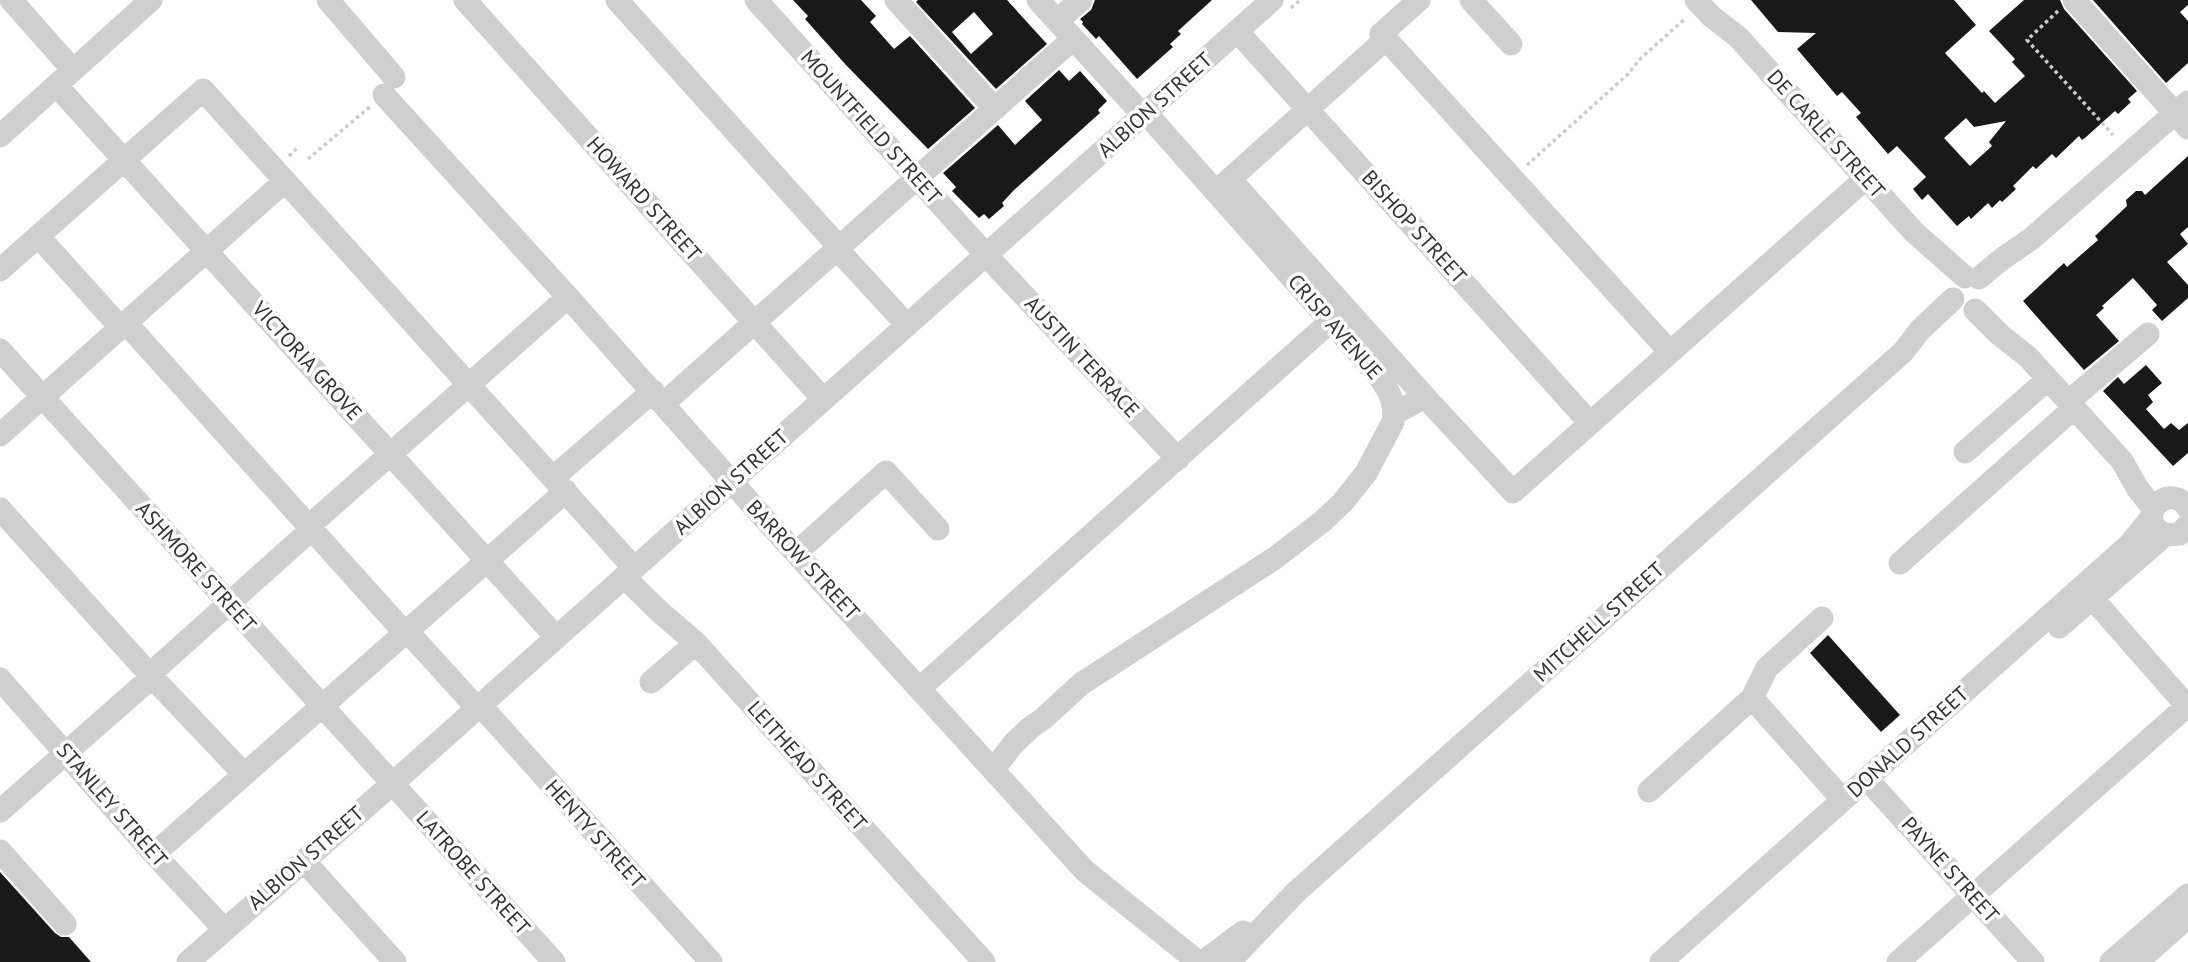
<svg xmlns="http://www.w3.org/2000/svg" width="2188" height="962" viewBox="0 0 2188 962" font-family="'PT Sans',sans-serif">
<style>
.building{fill:#191919;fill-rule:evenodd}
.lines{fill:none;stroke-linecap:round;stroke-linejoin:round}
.path{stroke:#ccc;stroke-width:3.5;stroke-dasharray:3.5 3.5;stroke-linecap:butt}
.minor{stroke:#cfcfcf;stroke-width:23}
.labels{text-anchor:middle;stroke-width:7;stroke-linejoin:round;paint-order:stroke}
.street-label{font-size:21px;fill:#323232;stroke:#fff}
</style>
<rect width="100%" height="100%" fill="#fff"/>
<path class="building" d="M793 0H861L876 16 870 22 894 49 910 36 975 108 928 149 846 65 805 19 808 16Z
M918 0H1007L1047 44 996 89 916 2ZM974 12 993 34 971 54 952 32Z
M1095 0H1212L1178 31 1181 34 1170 44 1173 47 1137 79 1099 36 1096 39 1082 24 1083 22 1080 19 1091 10Z
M1751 0H1954L1976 25 1945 53 1982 93 1984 91 1995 103 2025 76 2012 62 2015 59 1989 31 2024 0H2060L2064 9 2137 91 2128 99 2131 102 2118 114 2115 111 2086 137 2082 140 2079 136 2056 158 2052 154 2036 169 2033 166 2013 186 2016 189 2002 202 2000 200 1992 208 1988 203 1971 219 1969 216 1957 226 1928 194 1922 200 1913 189 1926 177 1897 146 1888 154 1856 117 1861 113 1842 92 1837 96 1797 49 1816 33 1778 32ZM1966 118 1974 127 2006 121 1989 142 1992 146 1970 166 1944 138Z
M2093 0H2188V5L2180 12 2188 21V63L2166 83Z
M1059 70 1069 81 1080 71 1107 101 1098 110 1100 113 1014 190 1002 203 1004 206 989 219 984 214 979 218 952 191 956 187 943 173 998 125 1015 145 1042 120 1025 101Z
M2188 156V227L2180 234 2188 244 2167 262 2188 285V298L2162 321 2152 310 2157 305 2133 278 2102 306 2104 308 2096 315 2119 341 2084 370 2023 301 2064 263 2067 267 2098 240 2095 236 2127 206 2126 200 2136 191H2142L2145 195Z
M2146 365 2162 383 2148 395 2153 402 2146 409 2164 429 2171 423 2179 430 2188 423V453L2173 466 2103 391 2118 377 2124 384Z
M1828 635 1900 715 1881 732 1810 653Z
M0 872 55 933 61 937H69L91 962H0Z"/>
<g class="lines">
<path class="path" d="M1291 8 1300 0
M2058 11 2027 40 2113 135
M289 156 297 148
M308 159 371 106
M1527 165 1627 75 1642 57 1686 18"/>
<path class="minor" d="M11 0 73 70
M328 0 394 77
M465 0 823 399
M617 0 839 247
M756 0 998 268 1178 459
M896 0 995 109
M1038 0 1143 115
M1471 0 1511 44
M1696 0 1711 16 1738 37 1914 232 1965 277
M2074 0 2188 128
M1057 21 1081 0
M1237 31 1590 423
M1386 39 1670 352
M56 85 556 637
M384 95 568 297 762 516 1085 871 1197 961
M0 136 151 0
M1230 179 1425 397
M1220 188 1386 39 1381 34 1419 0
M38 236 121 328
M837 249 907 325
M0 270 203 90 634 568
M1979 278 2002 259 2031 239 2188 102
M1975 310 2000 335 2028 357 2122 461 2138 489 2153 508
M126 323 405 633
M0 350 554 962
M2068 402 2148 334
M664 403 1073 39
M1395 413 1425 397 1513 492 1865 179
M0 435 285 181
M1965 452 2048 379
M554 477 653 391
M2188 508C2176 490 2154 497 2151 518L2155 528 2165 535 2180 534 2188 525
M0 509 152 677 244 774
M309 526 568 297
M797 552 886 472 938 529
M1900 563 2074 408
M624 577 660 612 696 643 984 962
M2059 627 2165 535
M407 631 477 708
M150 674 312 529
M0 679 154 854 224 929
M651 682 696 643
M920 688 1331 321
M1752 698 1767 668 1822 618
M480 705 711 962
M993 770 1014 743 1030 728 1044 718 1081 684 1275 558 1323 521 1343 502 1366 473 1393 422C1397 400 1385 384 1372 368L1146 113
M1867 779 2033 962
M1649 791 1752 698 1843 800
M0 811 152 677
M0 851 65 924
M154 854 566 491
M304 861 395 962
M188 962 392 784 1272 0
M1203 962 1243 932
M1229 962 1296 892 1903 352 1920 330 1953 299
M1661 962 2130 544 2151 518
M1898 962 2187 706 2092 598
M2111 962 2188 895
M2137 962 2188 917"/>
</g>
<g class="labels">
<g class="street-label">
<text transform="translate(1155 105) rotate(-42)" y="7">ALBION STREET</text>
<text transform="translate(871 127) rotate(48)" y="7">MOUNTFIELD STREET</text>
<text transform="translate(1826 134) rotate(48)" y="7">DE CARLE STREET</text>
<text transform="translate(644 199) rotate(48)" y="7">HOWARD STREET</text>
<text transform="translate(1414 227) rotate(48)" y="7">BISHOP STREET</text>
<text transform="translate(1335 327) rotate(49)" y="7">CRISP AVENUE</text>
<text transform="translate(1082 357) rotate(47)" y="7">AUSTIN TERRACE</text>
<text transform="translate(307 361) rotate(48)" y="7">VICTORIA GROVE</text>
<text transform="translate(731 482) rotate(-42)" y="7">ALBION STREET</text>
<text transform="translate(803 560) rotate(47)" y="7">BARROW STREET</text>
<text transform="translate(196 567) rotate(48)" y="7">ASHMORE STREET</text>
<text transform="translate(1599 622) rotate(-42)" y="7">MITCHELL STREET</text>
<text transform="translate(1908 742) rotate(-42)" y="7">DONALD STREET</text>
<text transform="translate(807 766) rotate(48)" y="7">LEITHEAD STREET</text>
<text transform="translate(112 805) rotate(49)" y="7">STANLEY STREET</text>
<text transform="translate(595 834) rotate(48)" y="7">HENTY STREET</text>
<text transform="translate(306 858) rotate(-41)" y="7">ALBION STREET</text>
<text transform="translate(1950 870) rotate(48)" y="7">PAYNE STREET</text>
<text transform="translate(473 873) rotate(48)" y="7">LATROBE STREET</text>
</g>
</g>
</svg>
